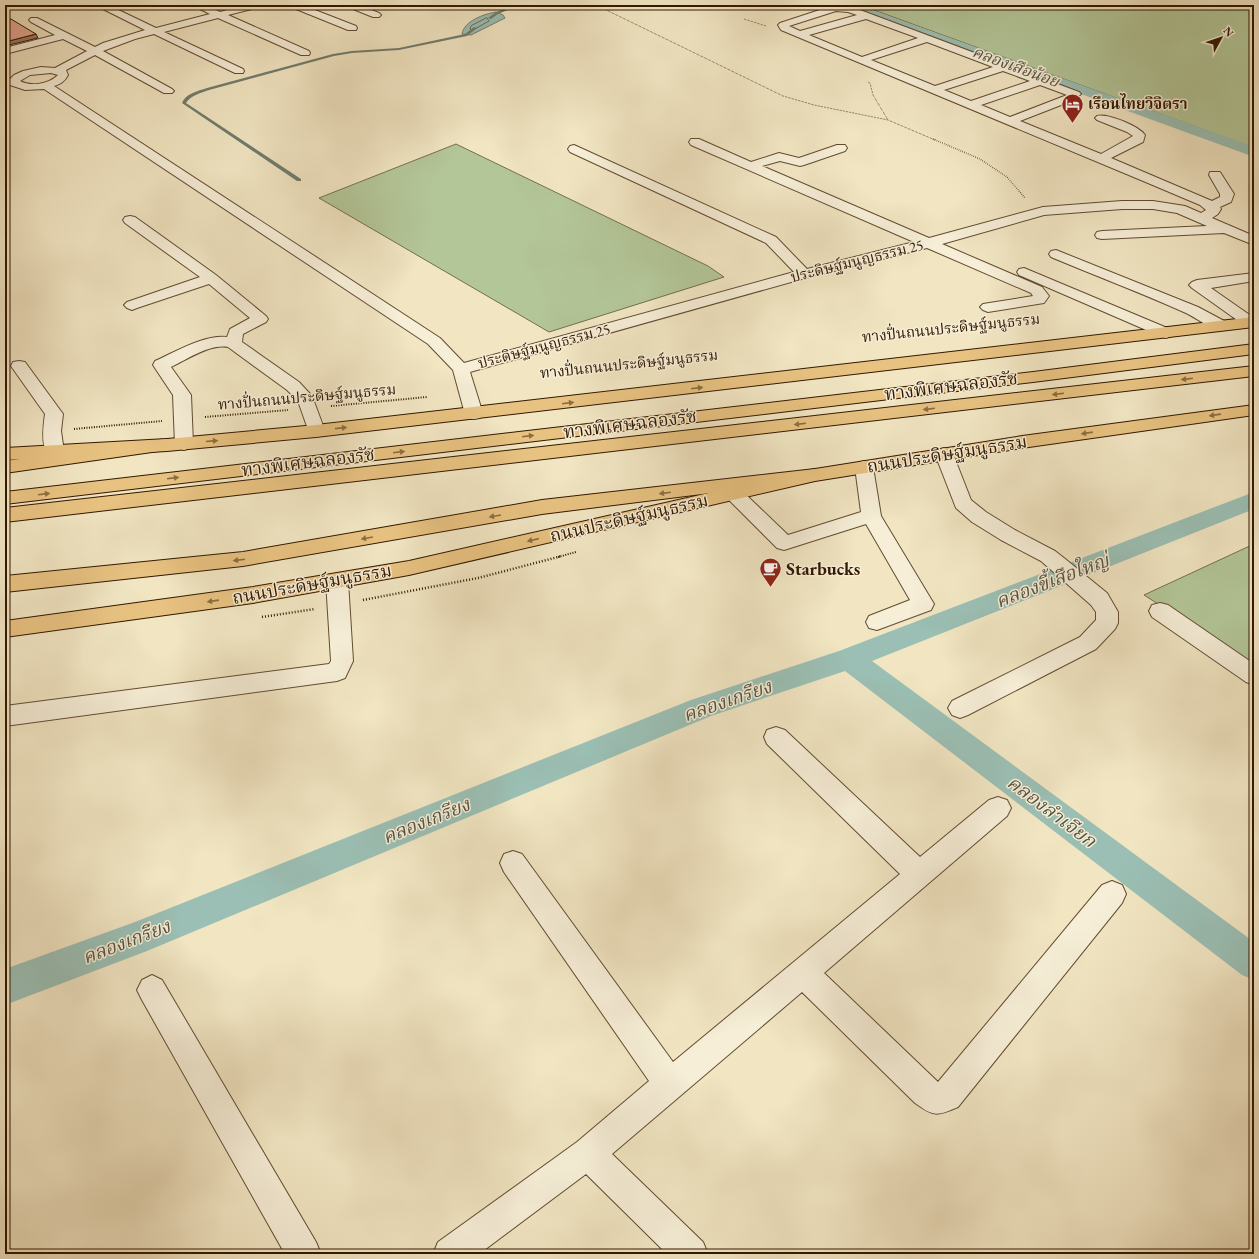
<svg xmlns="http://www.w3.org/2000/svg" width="1259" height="1259" viewBox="0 0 1259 1259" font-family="'EB Garamond','Noto Serif Thai',serif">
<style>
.green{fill:#b3c698;stroke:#726f4c}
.water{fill:#9bbfb4;stroke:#717c6c}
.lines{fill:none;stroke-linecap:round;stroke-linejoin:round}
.shore{stroke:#666c5a;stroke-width:1}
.stream{fill:#717c6c;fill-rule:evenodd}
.canal{fill:#9bbfb4;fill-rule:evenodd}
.minor-casing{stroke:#624b30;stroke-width:2}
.major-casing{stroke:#321800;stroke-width:2}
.highway-casing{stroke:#321800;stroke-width:2}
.path-far3{stroke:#321800;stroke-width:1;stroke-dasharray:0.5 1;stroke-linecap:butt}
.path-far2{stroke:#321800;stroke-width:1.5;stroke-dasharray:0.5 1.5;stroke-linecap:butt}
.path-far1{stroke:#321800;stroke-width:2;stroke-dasharray:1 1.5;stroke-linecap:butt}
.path{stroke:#321800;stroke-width:2.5;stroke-dasharray:1 2;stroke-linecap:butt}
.minor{fill:#f6eed7;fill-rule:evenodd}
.major{fill:#e8c281;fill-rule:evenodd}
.highway{fill:#e8c281;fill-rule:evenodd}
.shaded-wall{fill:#a07668;stroke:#321800}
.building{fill:#e5a894;stroke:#321800}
.oneway{fill:#8d6d40}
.labels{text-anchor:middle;stroke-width:3;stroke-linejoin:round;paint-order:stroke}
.far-poi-label{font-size:15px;font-weight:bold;fill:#321800;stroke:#f6eed7;text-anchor:start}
.far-street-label{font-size:15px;fill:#321800;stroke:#f6eed7}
.far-water-label{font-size:16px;font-style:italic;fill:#57523f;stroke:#f6eed7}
.street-label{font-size:18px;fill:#321800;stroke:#f6eed7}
.poi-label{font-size:18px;font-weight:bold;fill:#321800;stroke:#f6eed7;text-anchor:start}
.water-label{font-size:19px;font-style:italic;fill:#57523f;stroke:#f6eed7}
</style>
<rect width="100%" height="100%" fill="#f1e5c2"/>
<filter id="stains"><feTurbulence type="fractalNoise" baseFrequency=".005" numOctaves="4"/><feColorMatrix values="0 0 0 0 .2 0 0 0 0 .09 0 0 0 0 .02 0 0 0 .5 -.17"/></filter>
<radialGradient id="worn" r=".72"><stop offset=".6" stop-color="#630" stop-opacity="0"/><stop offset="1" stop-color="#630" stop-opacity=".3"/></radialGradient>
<path class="green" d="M860 5H1254V148Z
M456 144 708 266 724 277 549 332 319 198Z
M1254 544V665L1144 595Z"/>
<path class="water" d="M496 12 503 15 505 18 471 35 462 34C464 21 484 14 496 12Z"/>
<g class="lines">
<path class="shore" d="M487 18 489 21 473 30 470 29 471 26Z"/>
<path class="stream" d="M515 5H520L498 14 491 19 488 18 496 12Z
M474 27 477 28 467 36 399 50 352 53 334 56 209 90C201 93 191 95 186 103L301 179V181H297L182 103C185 94 198 91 207 88L333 54 352 51 399 48 465 34Z"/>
<path class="canal" d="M841 5H858L1254 147V157L843 7Z
M1254 492V509L872 661 1254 942V980L1242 975 845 671 711 716 147 951 5 1005V969L135 922 691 700 839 651Z"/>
<defs>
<path id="minor" d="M95 5H108L156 28 210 14 192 5H205L220 12 246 5H262L260 7 228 15 309 51 310 53 309 55H301L218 18 164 32 243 69 244 71 243 73H235L154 34 135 39 103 51 172 89 174 91 172 93H164L95 55 66 70 68 75C65 81 61 84 54 86L440 338 464 363 794 272 766 243 570 152 568 149 570 146 574 145 776 237 807 269 914 242 691 145 689 142 691 139H699L751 162 779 153 799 158 837 145H845L847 148 845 151 804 165 800 166 780 161 762 166 929 238 1043 207 1122 201H1153L1185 206 1201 213 1206 210 1200 205 1148 183 781 30 778 25 780 23 835 5 852 7 1079 92 1081 94 1074 100 1020 121 1101 154 1133 136 1127 132 1097 120 1095 118 1097 116C1107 113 1139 126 1145 135L1143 142 1111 158 1212 201 1220 197V194L1209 175 1210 172H1220L1234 194 1231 202 1220 207 1221 209 1218 214 1212 218 1254 236V245L1224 233 1102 239 1097 238 1095 235 1097 232 1102 231 1207 226 1177 213 1153 209H1122L1044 215 942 244 1042 287 1049 296 1044 303 988 312 983 310 980 307 983 304 1033 296 1031 293 927 248 809 277 470 372 483 414 480 418 474 419 468 418 465 414 453 370 428 344 44 89 25 90 10 85 9 80 14 75 23 71 41 67 55 68 87 51 63 39 5 54V48L55 35 31 22 29 20 31 18H37L95 47 103 43 145 30ZM836 11 848 12 857 15 800 31 789 26ZM866 19 918 38 862 57 809 35ZM927 42 993 67 935 86 871 60ZM1003 71 1030 81 971 101 944 90ZM51 73 58 75C49 84 31 87 20 81L30 75ZM1040 85 1067 95 1010 117 981 105Z
M289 5H302L356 26 357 28 356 30H348L291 7Z
M346 5H359L379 13 381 15 379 17H373L348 7Z
M130 216 135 217 216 275 266 316 268 319 266 322 243 334 242 342 299 382 312 396 325 431 322 435 316 437 310 435 298 401 287 390 228 347C209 344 188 359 171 367L191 395 193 444 190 448 184 450 178 448 175 444 173 395 153 365 155 361C175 352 205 334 227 337L230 329 250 318 209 284 137 308 132 310 127 308 124 305 127 302 200 277 125 223 123 220 125 217Z
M1056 250 1198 307 1228 323 1230 326 1228 329C1213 333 1199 319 1186 313 1142 293 1096 276 1051 257L1049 254 1051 251Z
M1024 268 1172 330 1174 333 1172 336 1166 338 1160 336 1019 275 1017 272 1019 269Z
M1254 273V281L1211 288 1254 318V326L1244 325 1192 288 1189 285 1192 282 1197 280Z
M19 361 25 362 63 414 61 431 64 452 62 456 55 458 48 456C41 445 43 427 45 414L11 366 13 362Z
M944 448 951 450 953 454 971 500 986 512 1015 530 1055 551 1064 558 1107 593 1118 612V623L1115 629 1096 649 968 715 960 718 952 715 948 708 952 701 1080 637 1096 620V612L1091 605 1041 561 1001 540 972 522 956 508 935 454 937 450Z
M864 461 871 463 873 467 881 516 934 604 931 610 877 630 869 628 866 622 869 616 910 600 866 524 784 550 777 548 724 495 727 490 734 489 741 490 788 535 861 512 855 467 857 463Z
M337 573 344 576 348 581 353 661 345 678 337 681 5 726V706L329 664 331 661 326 581 330 576Z
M1160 603 1168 605 1254 664V685L1246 682 1152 617 1149 611 1152 605Z
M776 727 785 730 920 857 989 800 998 797 1007 800 1011 808 1007 816 824 973 938 1082 1102 885 1112 881 1122 885 1126 894 1122 903 958 1107C937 1116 934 1117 915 1103L802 992 612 1154 703 1242 708 1254H667L586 1174 479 1254H433L438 1242 577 1142 649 1081 504 872 500 863 504 854 513 851 522 854 673 1062 900 874 767 744 764 737 767 730Z
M152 975 162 980 316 1242 321 1254H285L142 1000 137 990 142 980Z"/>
<path id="major" d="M1254 317V327L316 437 167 451 5 460V448L167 439 316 425Z
M1254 405V415L1022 448 815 481 409 575 253 603 5 637V621L253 587 409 561 815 469 1022 436Z"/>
<path id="highway" d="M1254 344V354L1033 382 5 504V492L1033 372Z
M1254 366V376L5 522V508Z
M167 439 173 441 176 445 173 449 5 473V461Z
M815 469 822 471 824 475 822 479 542 514 243 566 5 592V576L243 552 542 500Z"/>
</defs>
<use href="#minor" class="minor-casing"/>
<use href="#major" class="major-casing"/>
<use href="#highway" class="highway-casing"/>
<path class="path-far3" d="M596 5 783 96 814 105 888 120 935 140
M744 19 766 26
M868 82 870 83 873 95 888 120"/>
<path class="path-far2" d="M933 139 980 159 1007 177 1025 198"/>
<path class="path-far1" d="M331 406 427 397
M205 417 288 410
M74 429 162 421
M558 557 576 552"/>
<path class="path" d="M363 600 478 578 562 556
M262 617 315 609"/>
<use href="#minor" class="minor"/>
<use href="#major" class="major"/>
<use href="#highway" class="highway"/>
</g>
<path class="shaded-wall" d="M36 34 38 38 5 46V42Z"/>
<path class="building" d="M11 19 36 34 5 42V20Z"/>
<defs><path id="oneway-solid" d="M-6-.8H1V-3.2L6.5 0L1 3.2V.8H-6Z"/></defs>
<g class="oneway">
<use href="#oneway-solid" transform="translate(1187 379) rotate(173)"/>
<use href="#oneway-solid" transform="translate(697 388) rotate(-7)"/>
<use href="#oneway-solid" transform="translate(1058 394) rotate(173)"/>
<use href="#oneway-solid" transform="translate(568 403) rotate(-7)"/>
<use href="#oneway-solid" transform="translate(929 409) rotate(173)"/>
<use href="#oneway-solid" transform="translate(1215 415) rotate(172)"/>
<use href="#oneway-solid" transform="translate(800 424) rotate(173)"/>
<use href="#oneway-solid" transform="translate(341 428) rotate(-6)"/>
<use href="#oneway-solid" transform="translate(1087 433) rotate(172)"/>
<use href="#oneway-solid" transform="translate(528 436) rotate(-7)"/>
<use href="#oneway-solid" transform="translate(212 441) rotate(-5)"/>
<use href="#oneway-solid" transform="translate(399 452) rotate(-7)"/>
<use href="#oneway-solid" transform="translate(173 478) rotate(-7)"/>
<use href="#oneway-solid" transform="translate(665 493) rotate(173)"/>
<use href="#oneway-solid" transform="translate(44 494) rotate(-7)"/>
<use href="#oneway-solid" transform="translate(495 516) rotate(170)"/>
<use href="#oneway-solid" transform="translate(367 538) rotate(170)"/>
<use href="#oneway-solid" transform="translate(533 540) rotate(167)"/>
<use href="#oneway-solid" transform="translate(239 560) rotate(173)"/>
<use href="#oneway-solid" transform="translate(213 601) rotate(172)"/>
</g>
<defs>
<symbol id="hotel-pin" viewBox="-11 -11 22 30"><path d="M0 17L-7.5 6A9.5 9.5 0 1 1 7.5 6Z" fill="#8f2418" stroke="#f6eed7"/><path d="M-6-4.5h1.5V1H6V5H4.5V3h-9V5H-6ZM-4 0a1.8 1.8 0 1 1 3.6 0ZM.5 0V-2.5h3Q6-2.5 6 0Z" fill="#fff"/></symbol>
<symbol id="cafe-pin" viewBox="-11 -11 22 30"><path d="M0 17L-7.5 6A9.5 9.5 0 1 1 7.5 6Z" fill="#8f2418" stroke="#f6eed7"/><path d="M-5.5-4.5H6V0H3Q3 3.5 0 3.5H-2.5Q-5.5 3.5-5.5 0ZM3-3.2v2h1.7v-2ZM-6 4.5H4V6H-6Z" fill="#fff"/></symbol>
</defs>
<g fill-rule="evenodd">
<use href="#hotel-pin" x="1060" y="92" width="25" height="34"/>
<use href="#cafe-pin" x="758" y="556" width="25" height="34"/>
</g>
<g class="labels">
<g class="far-poi-label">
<text x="1088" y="109">เรือนไทยวิจิตรา</text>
</g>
<g class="far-street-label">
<text transform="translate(857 261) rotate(-14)" y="5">ประดิษฐ์มนูญธรรม 25</text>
<text transform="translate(951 328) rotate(-6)" y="5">ทางปั่นถนนประดิษฐ์มนูธรรม</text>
<text transform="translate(544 346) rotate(-15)" y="5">ประดิษฐ์มนูญธรรม 25</text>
<text transform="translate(629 364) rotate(-6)" y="5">ทางปั่นถนนประดิษฐ์มนูธรรม</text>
<text transform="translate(307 397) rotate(-5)" y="5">ทางปั่นถนนประดิษฐ์มนูธรรม</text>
</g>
<g class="far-water-label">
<text transform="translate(1016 66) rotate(20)" y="6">คลองเสือน้อย</text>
</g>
<g class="street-label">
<text transform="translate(951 386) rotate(-7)" y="6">ทางพิเศษฉลองรัช</text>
<text transform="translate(630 424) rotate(-7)" y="6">ทางพิเศษฉลองรัช</text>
<text transform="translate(947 454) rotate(-9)" y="6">ถนนประดิษฐ์มนูธรรม</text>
<text transform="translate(308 462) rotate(-7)" y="6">ทางพิเศษฉลองรัช</text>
<text transform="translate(629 518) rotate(-13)" y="6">ถนนประดิษฐ์มนูธรรม</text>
<text transform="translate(312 584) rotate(-10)" y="6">ถนนประดิษฐ์มนูธรรม</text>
</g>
<g class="poi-label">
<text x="786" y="575">Starbucks</text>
</g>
<g class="water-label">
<text transform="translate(1052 580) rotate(-21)" y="7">คลองขี้เสือใหญ่</text>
<text transform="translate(727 700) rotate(-19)" y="7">คลองเกรียง</text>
<text transform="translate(1052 811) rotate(37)" y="7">คลองลำเจียก</text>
<text transform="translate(426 820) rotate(-22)" y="7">คลองเกรียง</text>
<text transform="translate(126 941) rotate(-21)" y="7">คลองเกรียง</text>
</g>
</g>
<rect width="1259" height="1259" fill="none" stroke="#f1e5c2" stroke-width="20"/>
<rect x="6" y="6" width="1247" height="1247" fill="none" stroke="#321800" stroke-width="2"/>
<rect x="10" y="10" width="1239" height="1239" fill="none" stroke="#321800"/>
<g transform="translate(1221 38) rotate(50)" stroke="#f6eed7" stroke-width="3" paint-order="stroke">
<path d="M0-3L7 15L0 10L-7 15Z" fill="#321800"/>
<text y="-6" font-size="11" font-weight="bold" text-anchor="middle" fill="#321800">N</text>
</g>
<rect width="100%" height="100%" filter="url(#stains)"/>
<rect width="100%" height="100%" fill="url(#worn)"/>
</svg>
